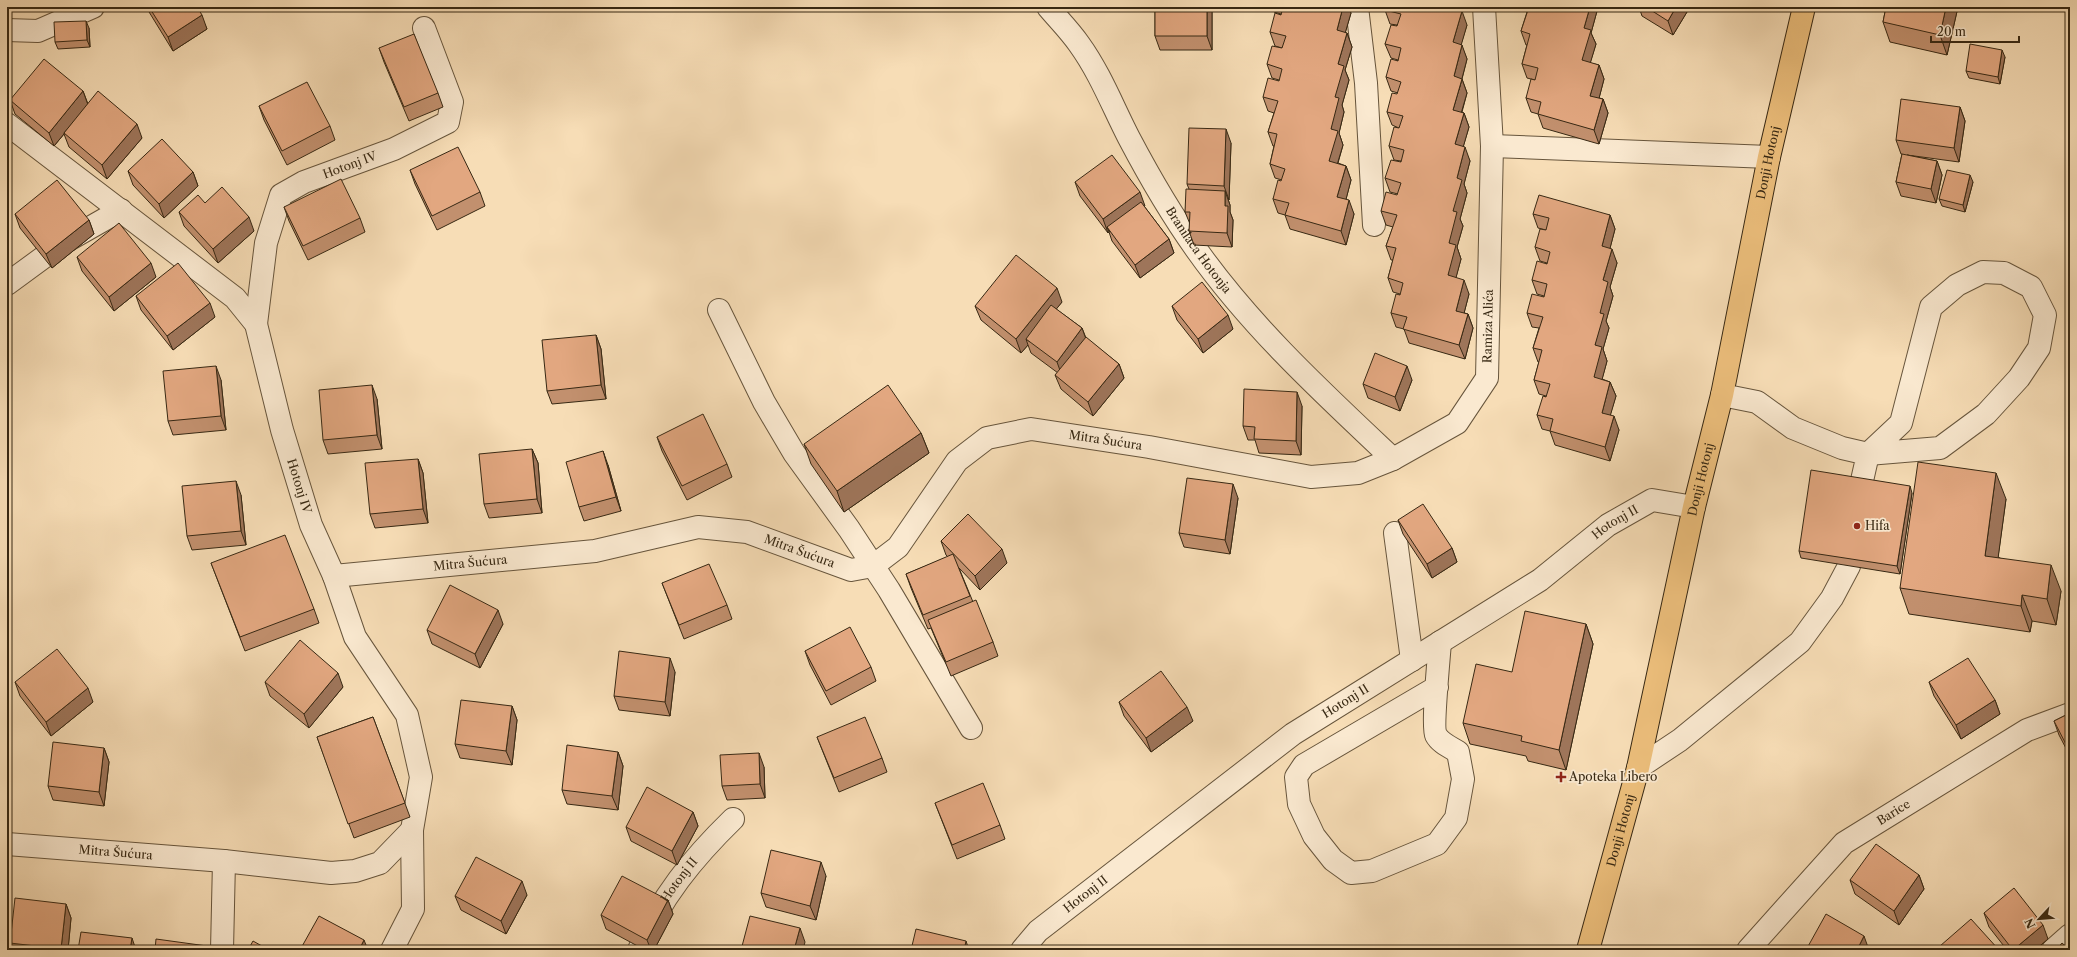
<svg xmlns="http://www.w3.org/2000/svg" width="2077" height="957" viewBox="0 0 2077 957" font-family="'Libre Caslon Text',serif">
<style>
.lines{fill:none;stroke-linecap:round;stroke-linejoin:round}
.minor-casing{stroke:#67553c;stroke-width:24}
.major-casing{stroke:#372813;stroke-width:24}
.minor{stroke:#fae9d0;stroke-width:22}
.major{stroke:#ecbe7b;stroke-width:22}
.wall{fill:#c2906e;stroke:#372813}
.shaded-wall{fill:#9e755a;stroke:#372813}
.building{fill:#e2a780;stroke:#372813}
.poi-dot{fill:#8f2418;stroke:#fae9d0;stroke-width:1.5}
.labels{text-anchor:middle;stroke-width:3.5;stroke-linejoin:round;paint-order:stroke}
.street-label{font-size:12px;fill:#372813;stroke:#fae9d0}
.poi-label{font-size:12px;fill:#372813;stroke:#fae9d0;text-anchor:start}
</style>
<rect width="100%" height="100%" fill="#f7ddb6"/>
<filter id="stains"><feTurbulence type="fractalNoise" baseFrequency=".005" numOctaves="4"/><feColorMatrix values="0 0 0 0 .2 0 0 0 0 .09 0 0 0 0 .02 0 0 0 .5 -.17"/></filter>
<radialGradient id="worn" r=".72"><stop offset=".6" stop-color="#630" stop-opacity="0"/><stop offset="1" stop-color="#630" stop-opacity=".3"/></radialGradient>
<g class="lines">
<defs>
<g id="minor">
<path id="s1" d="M1048 7C1058 19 1070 31 1079 44 1100 73 1113 107 1129 138 1149 176 1171 214 1196 249 1252 328 1323 393 1393 459"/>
<path d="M1357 7 1366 83 1374 225"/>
<path d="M7 30 38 31 93 7"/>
<path id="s2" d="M7 124 235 298 256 324 282 430 311 525 334 576 355 637 407 715 421 777 412 830 413 909 392 950"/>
<path d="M1492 146 1769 157"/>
<path d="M1983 272 2004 273 2031 287 2045 315 2039 348 2019 378 1986 414 1940 448 1868 454 1901 423 1931 307 1957 285Z"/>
<path d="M7 284 63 243 121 210"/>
<path d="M719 310 764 402 794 453 849 529 889 590 971 728"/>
<path id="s3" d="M256 324 266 243 281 195 304 182 394 149 448 122 452 102 424 28"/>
<path d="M1722 395 1757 402 1793 428 1842 448 1868 454 1861 485"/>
<path d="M1395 533 1412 660"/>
<path id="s4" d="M334 576 595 551 698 527 747 532 851 570 873 566 898 547 957 461 987 438 1031 429 1149 447 1311 477 1358 473 1393 459 1457 423 1487 378 1492 146 1484 7"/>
<path d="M1437 687 1304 765 1296 777 1299 804 1314 836 1333 860 1351 873 1372 871 1437 844 1456 818 1463 779 1458 752C1452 748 1440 743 1436 735 1432 727 1439 656 1440 642"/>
<path d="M1638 768 1680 740 1800 642 1832 598 1849 566"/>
<path id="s5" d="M7 844 224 861 331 873 355 871 380 863 412 830"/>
<path d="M222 950 224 861"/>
<path id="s6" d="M639 950C659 899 694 857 733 819"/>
<path id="s7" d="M1022 950 1038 931 1293 734 1540 580 1608 525 1652 500 1694 507"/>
<path id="s8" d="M1748 950 1844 843 2027 730 2070 714"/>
<path d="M2053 950 2070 935"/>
</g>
<g id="major">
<path id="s9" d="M1588 950 1638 768 1694 507 1722 395 1769 157 1804 7"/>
</g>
</defs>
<use href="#minor" class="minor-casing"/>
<use href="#major" class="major-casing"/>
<use href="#minor" class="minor"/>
<use href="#major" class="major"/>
</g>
<path class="wall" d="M146 7H197L207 29 173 51Z
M1155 7H1212V50H1160L1155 36Z
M1272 7H1348L1351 13 1345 33H1347L1352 47 1345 70 1349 80 1342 105 1344 112 1339 133 1343 145 1338 163 1346 166 1351 180 1346 199 1354 214 1346 245 1290 229 1285 215 1278 213 1273 199 1282 180 1275 178 1270 164 1274 146H1273L1268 132 1274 113 1268 111 1263 97 1279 81V80L1272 78 1267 64 1282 48 1275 46 1270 32 1281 14 1274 12Z
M1519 7H1596L1597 11 1591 33 1596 44 1590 63 1599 65 1604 79 1599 98 1603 99 1608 113 1599 144 1543 128 1538 114 1531 112 1526 98 1535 80 1527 78 1522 64 1527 45H1526L1521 31 1527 12 1521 10Z
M1639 7H1690L1673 35 1642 16Z
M1886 7H1958L1947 55 1890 42 1883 22Z
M1385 10 1467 25 1461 44 1467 59 1462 79 1467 93 1462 112 1464 113 1469 127 1463 147 1470 161 1464 184 1467 193 1460 219 1463 226 1457 247 1461 259 1456 277 1469 294 1464 313 1468 314 1473 328 1465 359 1409 343 1404 329 1396 327 1391 313 1400 294 1393 292 1388 278 1393 260H1391L1386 246 1393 227 1386 225 1381 211 1398 194 1390 192 1385 178 1401 161 1394 160 1389 146 1399 128 1392 125 1387 112 1398 93 1391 91 1386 77 1398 60 1391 58 1385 44 1397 25 1390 24Z
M89 28 90 47 58 49 55 42Z
M379 48 438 93 443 107 409 121 384 62Z
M2005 57 2000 84 1969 78 1966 71Z
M83 91 88 104 142 138 107 179 69 147 64 134 54 146 15 114 10 100Z
M259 106 330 126 335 140 287 165 264 120Z
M1960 107 1965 121 1959 162 1907 155 1937 161 1942 175 1936 203 1901 196 1896 182 1902 154H1901L1896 140Z
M1231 143 1229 200 1228 199 1230 205V212L1233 220 1232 247 1194 245 1189 231 1190 224 1185 212 1189 189 1187 184Z
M410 170 480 192 485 206 437 230 415 184Z
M128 171 193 172 198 186 164 218 133 185Z
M1075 182 1145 206H1144L1169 239 1174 253 1140 278 1112 241 1109 232 1108 233 1080 196Z
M1973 182 1965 212 1942 206 1939 199Z
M205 203 254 231 218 263 184 226 179 212Z
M284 207 360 218 365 232 308 260 289 221Z
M15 214 89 220 94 234 52 268 20 228Z
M1533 214 1610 215 1615 229 1610 248 1617 263 1610 287 1613 296 1606 321 1609 328 1603 349 1607 361 1602 379 1610 382 1616 396 1610 415 1619 430 1610 461 1555 445 1550 431 1542 429 1537 415 1546 396 1539 394 1534 380 1539 362H1538L1533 348 1539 328 1532 327 1527 313 1544 297V296L1537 294 1532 280 1547 263 1540 261 1535 247 1546 230 1538 228Z
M77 257 156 277 114 311 82 271Z
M136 296 215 317 173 350 141 310Z
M1062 302 1056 309 1082 328 1086 338 1119 364 1124 378 1093 416 1061 389 1055 375 1058 373 1031 353 1028 345 1021 353 981 320 975 306Z
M1172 306 1233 329 1203 353 1177 320Z
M596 335 601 349 606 399 552 404 547 391Z
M221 380 226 430 173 435 168 421Z
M1412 380 1400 411 1368 398 1363 384Z
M377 399 382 449 328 454 323 440Z
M1302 406 1301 455 1259 453 1255 440H1248L1243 426Z
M921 433 929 453 844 512 811 464 804 444Z
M657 437 727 464 732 477 687 500 662 451Z
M532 449 538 463 542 513 489 518 484 504Z
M418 459 423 473 428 523 375 528 370 514Z
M608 465 621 511 584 521 579 507Z
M1912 493 1900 574 1801 558 1799 551Z
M241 495 246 545 192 550 187 536Z
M1238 498 1230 554 1184 547 1179 533Z
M2006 499 1998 557 2061 591 2056 625 2032 621 2030 632 1909 614 1900 588Z
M1398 520 1452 548 1457 562 1432 578 1403 534Z
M941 541 1007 563 980 590 959 568 973 602 993 642 998 656 951 676 931 628 928 629 911 588 906 574 948 557 946 555Z
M211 563 314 609 319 623 245 651Z
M662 583 727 605 732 619 684 639Z
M503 624 480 668 432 644 427 630Z
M1586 624 1593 644 1566 770 1528 761 1526 756 1470 744 1463 723 1512 672Z
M805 651 871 667 876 681 831 705 810 665Z
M675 672 670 716 619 710 614 696Z
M15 682 93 702 51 736 20 696Z
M265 682 343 687 309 728 270 696Z
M1929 682 1995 700 2000 714 1961 739 1934 696Z
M1119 702 1193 721 1151 752 1124 716Z
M512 706 517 720 512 765 460 758 455 744Z
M2070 713V756L2059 735 2054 721Z
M373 717 410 817 354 838 317 737Z
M817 737 882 758 887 772 839 792Z
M104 748 109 762 104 806 53 800 48 786Z
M618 752 623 766 618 810 567 804 562 790Z
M764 767 765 798 727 800 722 786Z
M935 803 1000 825 1005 839 957 859Z
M693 812 698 826 677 865 631 841 626 827Z
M1919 875 1924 889 1899 925 1855 894 1850 880Z
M826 876 816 920 766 907 761 893Z
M527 895 506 934 461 910 455 896Z
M668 900 673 914 654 950H645L606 929 601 915Z
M66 904 71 918 68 950H12L10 943Z
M1984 913 2048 939 2035 950H2007L1989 927Z"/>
<path class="shaded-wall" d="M1207 7H1212V50L1207 36Z
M1343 7H1348L1351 13 1342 44 1337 30Z
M1590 7H1596L1597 11 1591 33 1596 44 1587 74 1582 60 1584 28Z
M1676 7H1690L1673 35 1668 21Z
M1946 7H1958L1947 55 1940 35Z
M1462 11 1467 25 1458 56 1453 42Z
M202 15 207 29 173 51 168 37Z
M86 21 89 28 90 47 87 40Z
M1347 33 1352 47 1345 70 1349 80 1342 105 1344 112 1339 133 1343 145 1334 175 1329 161 1331 129 1338 64Z
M1462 45 1467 59 1459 90 1454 76Z
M2002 50 2005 57 2000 84 1998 77Z
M1599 65 1604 79 1596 110 1590 96Z
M1462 79 1467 93 1458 124 1453 110Z
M83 91 88 105 64 133V134L54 146 49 133Z
M1603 99 1608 113 1599 144 1594 130Z
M1960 107 1965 121 1959 162 1954 148Z
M1464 113 1469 127 1460 158 1455 144Z
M137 124 142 138 107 179 102 165Z
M1226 129 1231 143 1229 200 1224 186Z
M1465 147 1470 161 1464 184 1467 193 1460 219 1463 226 1457 247 1461 259 1453 289 1448 275 1449 243 1453 211 1457 178Z
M1937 161 1942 175 1936 203 1931 189Z
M1346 166 1351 180 1343 211 1337 197Z
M193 172 198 186 164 218 159 204Z
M1970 175 1973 182 1965 212 1963 205Z
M1225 191 1230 205V212L1233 220 1232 247 1227 233 1225 206Z
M1140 192 1145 206 1110 232 1107 227 1109 232 1108 233 1103 219Z
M1349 200 1354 214 1346 245 1341 231Z
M1610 215 1615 229 1607 260 1602 246Z
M249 217 254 231 218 263 213 249Z
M89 220 94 234 52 268 46 254Z
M1169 239 1174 253 1140 278 1135 265Z
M1612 249 1617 263 1610 287 1613 296 1606 321 1609 328 1603 349 1607 361 1599 391 1594 377 1595 345 1600 313 1603 280Z
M151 263 156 277 114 311 109 297Z
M1464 280 1469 294 1461 325 1456 311Z
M1057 288 1062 302 1030 342 1026 339 1028 345 1021 353 1016 339Z
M210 303 215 317 173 350 167 336Z
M1468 314 1473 328 1465 359 1459 345Z
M1228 315 1233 329 1203 353 1198 339Z
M1082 328 1087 342 1062 376 1057 362Z
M596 335 601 349 606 399 601 385Z
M1119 364 1124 378 1093 416 1088 402Z
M216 366 221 380 226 430 221 416Z
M1407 366 1412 380 1400 411 1395 397Z
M1610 382 1616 396 1607 427 1602 413Z
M372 385 377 399 382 449 377 435Z
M1297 392 1302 406 1301 455 1296 441Z
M1614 416 1619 430 1610 461 1605 447Z
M921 433 929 453 844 512 837 491Z
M532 449 538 463 542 513 537 499Z
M603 451 608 465 621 511 616 497Z
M418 459 423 473 428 523 423 509Z
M1996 473 2006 499 1995 581 1985 556Z
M236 481 241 495 246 545 241 531Z
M1233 484 1238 498 1230 554 1225 540Z
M1910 486 1912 493 1900 574 1897 566Z
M1452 548 1457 562 1432 578 1427 564Z
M1002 549 1007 563 980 590 975 576Z
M2051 565 2061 591 2056 625 2047 599Z
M2022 595 2032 621 2030 632 2021 606Z
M498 610 503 624 480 668 475 654Z
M1586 624 1593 644 1566 770 1559 750Z
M670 658 675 672 670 716 665 702Z
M338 673 343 687 309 728 304 714Z
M88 688 93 702 51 736 46 722Z
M1995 700 2000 714 1961 739 1956 725Z
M512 706 517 720 512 765 506 751Z
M1187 707 1193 721 1151 752 1146 738Z
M104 748 109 762 104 806 99 792Z
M618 752 623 766 618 810 612 796Z
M759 753 764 767 765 798 760 784Z
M693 812 698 826 677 865 672 851Z
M821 862 826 876 816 920 810 906Z
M1919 875 1924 889 1899 925 1894 911Z
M522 881 527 895 506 934 501 921Z
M668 900 673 914 654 950H651L647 940Z
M66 904 71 918 68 950H61V949Z
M2043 925 2048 939 2035 950H2013Z
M800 928 805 942 803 950H794Z
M1864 936 1869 950H1857Z
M132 938 136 950H130Z
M364 940 368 950H359Z
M966 941 969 950H964Z"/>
<path class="building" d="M149 7H197L202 15 168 37Z
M1155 7H1207V36H1155Z
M1283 7H1343L1337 30 1347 33 1338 64 1344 66 1335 97 1339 98 1331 129 1338 131 1329 161 1346 166 1337 197 1349 200 1341 231 1285 215 1289 203 1273 199 1278 180 1281 181 1285 169 1270 164 1277 134 1268 132 1278 101 1263 97 1268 78 1279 81 1282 69 1267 64 1272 46 1282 48 1286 36 1270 32 1275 13 1281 15Z
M1386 7H1447L1462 11 1453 42 1462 45 1454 76 1462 79 1453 110 1464 113 1455 144 1465 147 1457 178 1462 180 1453 211 1457 212 1449 243 1456 245 1448 275 1464 280 1456 311 1468 314 1459 345 1403 329 1407 317 1391 313 1396 294 1400 295 1403 283 1388 278 1396 248 1386 246 1397 215 1381 211 1386 192 1397 195 1401 183 1385 178 1391 160 1401 162 1404 150 1389 146 1394 127 1399 128 1403 116 1387 112 1392 93 1397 94 1401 82 1386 77 1391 59 1398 61 1401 48 1385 44 1391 25 1397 26 1401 14 1385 10Z
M1529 7H1590L1584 28 1591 30 1582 60 1599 65 1590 96 1603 99 1594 130 1538 114 1541 102 1526 98 1531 79 1535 80 1538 68 1522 64 1530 34 1521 31Z
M1646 7H1676L1668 21Z
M1886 7H1946L1940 35 1883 22Z
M86 21 87 40 55 42 54 22Z
M414 34 438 93 404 107 379 48Z
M1970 44 2002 50 1998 77 1966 71Z
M44 59 83 91 49 133 10 100Z
M307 82 330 126 282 151 259 106Z
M98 91 137 124 102 165 64 133Z
M1901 99 1960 107 1954 148 1896 140Z
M1189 128 1226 129 1224 186 1187 184Z
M162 139 193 172 159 204 128 171Z
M458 147 480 192 432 216 410 170Z
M1902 154 1937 161 1931 189 1896 182Z
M1112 155 1140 192 1103 219 1075 182Z
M1947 170 1970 175 1963 205 1939 199Z
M341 179 360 218 303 246 284 207Z
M57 180 89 220 46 254 15 214Z
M222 187 249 217 213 249 179 212 198 195 205 203Z
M1186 189 1225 191V206H1228L1227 233 1189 231 1190 212H1185Z
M1539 195 1610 215 1602 246 1612 249 1603 280 1608 282 1600 313 1604 314 1595 345 1602 347 1594 377 1610 382 1602 413 1614 416 1605 447 1550 431 1553 419 1537 415 1543 396 1546 397 1550 384 1534 380 1542 350 1533 348 1543 317 1527 313 1532 294 1544 297 1547 284 1532 280 1537 261 1547 264 1550 252 1535 247 1540 229 1546 230 1549 218 1533 214Z
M1141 202 1169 239 1135 265 1107 227Z
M119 223 151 263 109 297 77 257Z
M1016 255 1057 288 1016 339 975 306Z
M178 263 210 303 167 336 136 296Z
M1202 282 1228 315 1198 339 1172 306Z
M1051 305 1082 328 1057 362 1026 339Z
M596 335 601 385 547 391 542 340Z
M1086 337 1119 364 1088 402 1055 375Z
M1375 353 1407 366 1395 397 1363 384Z
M216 366 221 416 168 421 163 371Z
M372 385 377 435 323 440 319 390Z
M888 385 921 433 837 491 804 444Z
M1244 389 1297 392 1296 441 1254 439 1255 427 1243 426Z
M703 414 727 464 682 486 657 437Z
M532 449 537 499 484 504 479 454Z
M603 451 616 497 579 507 566 462Z
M418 459 423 509 370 514 365 463Z
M1918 462 1996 473 1985 556 2051 565 2047 599 2022 595 2021 606 1900 588Z
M1811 470 1910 486 1897 566 1799 551Z
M1187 478 1233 484 1225 540 1179 533Z
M236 481 241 531 187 536 182 486Z
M1423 504 1452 548 1427 564 1398 520Z
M968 514 1002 549 975 576 941 541Z
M285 535 314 609 240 637 211 563Z
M953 554 970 596 923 615 906 574Z
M709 564 727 605 679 625 662 583Z
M450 585 498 610 475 654 427 630Z
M976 600 993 642 946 662 928 620Z
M1525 611 1586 624 1559 750 1521 741 1522 736 1463 723 1476 664 1512 672Z
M850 627 871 667 826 691 805 651Z
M300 640 338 673 304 714 265 682Z
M57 649 88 688 46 722 15 682Z
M619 651 670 658 665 702 614 696Z
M1968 658 1995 700 1956 725 1929 682Z
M1161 671 1187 707 1146 738 1119 702Z
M461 700 512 706 506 751 455 744Z
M2070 713V752L2054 721Z
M373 717 405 803 348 824 317 737Z
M865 717 882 758 834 778 817 737Z
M53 742 104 748 99 792 48 786Z
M567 745 618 752 612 796 562 790Z
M759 753 760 784 722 786 720 755Z
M983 783 1000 825 952 845 935 803Z
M647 787 693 812 672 851 626 827Z
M1876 844 1919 875 1894 911 1850 880Z
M771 850 821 862 810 906 761 893Z
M476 857 522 881 501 921 455 896Z
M622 876 668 900 647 940 601 915Z
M2014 888 2043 925 2013 950 1984 913Z
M15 898 66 904 61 949 10 943Z
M1826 914 1864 936 1857 950H1806Z
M319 916 364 940 359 950H300Z
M750 916 800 928 794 950H741Z
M1971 919 1999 950H1944L1940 946Z
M916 929 966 941 964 950H911Z
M81 932 132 938 130 950H78Z
M156 939 207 946V950H155Z
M253 941 269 950H248Z
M2062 943 2070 950H2056Z"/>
<g class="poi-dot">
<circle cx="1857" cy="526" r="4"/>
<path d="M1559 771h4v4h4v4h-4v4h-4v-4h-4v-4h4z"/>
</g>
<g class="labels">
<g class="street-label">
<text dy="4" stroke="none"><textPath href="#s9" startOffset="808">Donji Hotonj</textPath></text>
<text dy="4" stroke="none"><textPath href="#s3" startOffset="207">Hotonj IV</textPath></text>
<text dy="4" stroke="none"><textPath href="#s1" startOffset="287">Branilaca Hotonja</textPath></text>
<text dy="4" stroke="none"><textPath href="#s4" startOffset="1317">Ramiza Alića</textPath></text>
<text dy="4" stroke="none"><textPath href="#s4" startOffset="844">Mitra Šućura</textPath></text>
<text dy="4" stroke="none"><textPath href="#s9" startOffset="484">Donji Hotonj</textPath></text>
<text dy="4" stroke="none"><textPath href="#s2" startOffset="488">Hotonj IV</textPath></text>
<text dy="4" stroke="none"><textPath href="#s7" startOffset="733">Hotonj II</textPath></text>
<text dy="4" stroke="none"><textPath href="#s4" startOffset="473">Mitra Šućura</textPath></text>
<text dy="4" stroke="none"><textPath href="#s4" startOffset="137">Mitra Šućura</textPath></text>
<text dy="4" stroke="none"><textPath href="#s7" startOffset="409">Hotonj II</textPath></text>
<text dy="4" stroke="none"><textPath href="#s8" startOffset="202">Barice</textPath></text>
<text dy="4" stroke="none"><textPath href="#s9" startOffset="124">Donji Hotonj</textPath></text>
<text dy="4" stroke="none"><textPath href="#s5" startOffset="109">Mitra Šućura</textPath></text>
<text dy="4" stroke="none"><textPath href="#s6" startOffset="81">Hotonj II</textPath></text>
<text dy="4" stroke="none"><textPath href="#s7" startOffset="85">Hotonj II</textPath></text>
</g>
<g class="poi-label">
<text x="1865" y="530">Hifa</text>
<text x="1569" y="781">Apoteka Libero</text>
</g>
</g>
<rect width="2077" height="957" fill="none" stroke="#f7ddb6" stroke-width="24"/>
<rect x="8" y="8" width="2061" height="941" fill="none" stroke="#372813" stroke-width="2"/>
<rect x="12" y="12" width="2053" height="933" fill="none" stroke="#372813"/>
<g transform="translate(2039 919) rotate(244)" stroke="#fae9d0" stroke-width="3" paint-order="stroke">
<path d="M0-3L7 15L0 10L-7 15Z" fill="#372813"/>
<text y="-6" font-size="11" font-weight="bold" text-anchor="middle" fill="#372813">N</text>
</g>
<path d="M1931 36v6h88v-6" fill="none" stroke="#372813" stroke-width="2"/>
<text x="1937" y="36" font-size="12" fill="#372813" stroke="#fae9d0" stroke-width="3" paint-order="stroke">20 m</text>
<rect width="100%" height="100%" filter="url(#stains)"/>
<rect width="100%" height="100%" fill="url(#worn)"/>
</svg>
